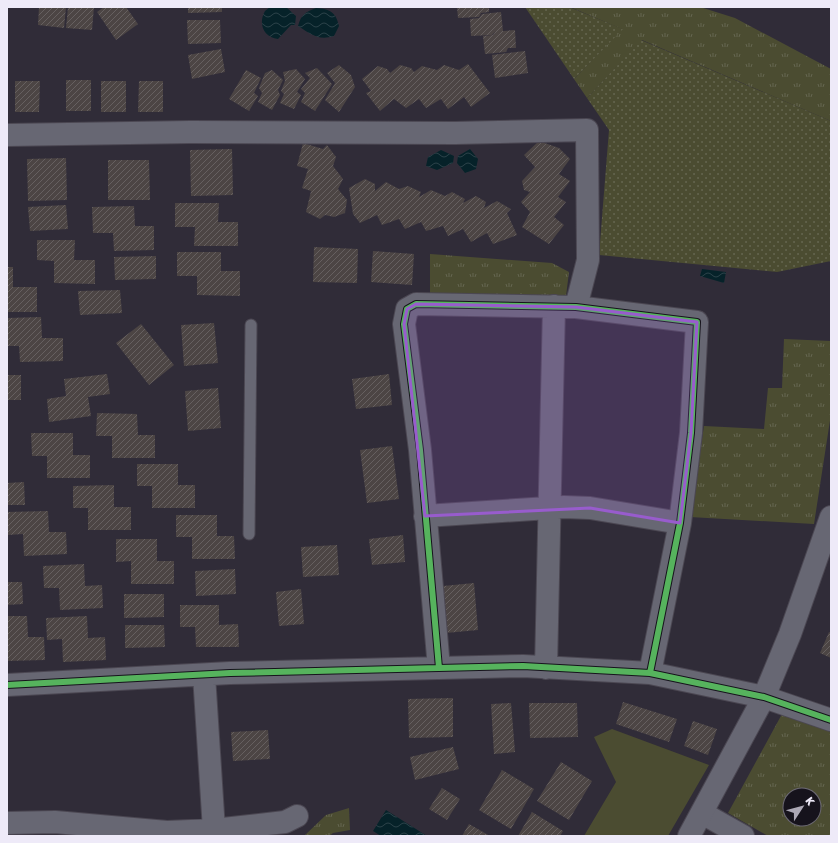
<svg xmlns="http://www.w3.org/2000/svg" width="838" height="843" viewBox="0 0 838 843" font-family="Rubik,sans-serif">
<style>
.grass{fill:url(#grass-tufts);fill-rule:evenodd}
.park{fill:#4b4c31}
.garden{fill:url(#garden-dots)}
.water{fill:url(#water-waves)}
.building{fill:url(#building-hatch)}
.lines{fill:none;stroke-linecap:round;stroke-linejoin:round}
.service-casing{stroke:#4b4752;stroke-width:13}
.minor-casing{stroke:#4b4752;stroke-width:24}
.tertiary-casing{stroke:#4b4752;stroke-width:24}
.service{stroke:#676773;stroke-width:11}
.minor{stroke:#676773;stroke-width:22}
.tertiary{stroke:#676773;stroke-width:22}
.cycleway-casing{stroke:#16131c;stroke-width:8}
.cycleway{stroke:#56b35d;stroke-width:6}
.marked{fill:#985ccd;fill-opacity:0.2;stroke:#985ccd;stroke-width:3;stroke-linejoin:round}
</style>
<defs>
<pattern id="grass-tufts" width="24" height="20" patternUnits="userSpaceOnUse"><rect width="24" height="20" fill="#4b4c31"/><path d="M3 7l-1-3M5 7V3M7 7l1-3M15 17l-1-3M17 17v-4M19 17l1-3" fill="none" stroke="#656650"/></pattern>
<pattern id="garden-dots" width="8" height="8" patternUnits="userSpaceOnUse"><rect width="8" height="8" fill="#4b4c31"/><path d="M2 2h.1M6 6h.1" fill="none" stroke="#656650" stroke-width="1.8" stroke-linecap="round"/></pattern>
<pattern id="water-waves" width="16" height="10" patternUnits="userSpaceOnUse"><rect width="16" height="10" fill="#062229"/><path d="M0 5q4-4 8 0t8 0" fill="none" stroke="#2b4249"/></pattern>
<pattern id="building-hatch" width="6" height="6" patternUnits="userSpaceOnUse"><rect width="6" height="6" fill="#4c4544"/><path d="M-1 1l2-2M0 6l6-6M5 7l2-2" fill="none" stroke="#666060"/></pattern>
</defs>
<rect width="100%" height="100%" fill="#302c38"/>
<path class="grass" d="M570 7H700L735 18 831 69V121L642 40 587 98 574 79 622 29Z
M430 254 552 263 569 272 566 296 430 297Z
M784 339 831 341V414L814 524 690 517 704 426 764 429 768 388H782Z
M782 714 831 732V836H768L728 813ZM790 795H814V819H790Z
M349 808 350 830 333 833 329 836H304L326 815Z"/>
<path class="park" d="M612 729 709 765 668 836H584L616 782 594 737Z"/>
<path class="garden" d="M525 7H569L623 29 574 79Z
M641 40 831 121V261L777 272 599 255 609 130 587 98Z"/>
<path class="water" d="M270 7H286L296 16 295 25H291L278 39C263 37 258 23 265 11Z
M316 8C330 9 336 12 339 26L334 36C318 41 311 34 298 26 301 15 305 12 316 8Z
M470 149 478 159 476 169 465 173 457 163 458 156Z
M441 150 454 156 453 163 437 170 426 166 428 157Z
M702 269 726 272 724 283 700 276Z
M386 810 427 836H381L373 831Z"/>
<path class="building" d="M39 7H66L64 28 38 25Z
M68 7H94L92 30 66 28Z
M104 7H126L138 24 116 40 97 12Z
M188 7H222V12L188 13Z
M457 7H489V12L481 13 479 17 458 18Z
M501 12 503 31 515 30 516 48H508L506 52 485 54 483 36 493 35 496 31 492 35 471 36 470 19 479 18 482 14Z
M187 20H220L221 43 188 44Z
M221 49 225 72 192 79 188 55Z
M525 51 528 73 495 78 492 55Z
M468 64 490 93 471 107 464 97 448 109 441 99 426 108 419 99 406 108 394 99 380 111 366 93 371 91 362 79 378 66 387 69 390 73 400 65 411 68 414 72 422 66 437 70 444 65 459 70Z
M339 65 351 75 355 87 339 112 325 100 335 83 327 73Z
M317 68 332 84 315 111 301 102 305 93 301 89 310 78 305 73Z
M296 69 305 79 297 92 301 95 294 109 280 103 284 94 281 91 285 81 283 72Z
M246 70 261 78 254 93 258 96 249 111 229 99Z
M272 70 283 80 278 90 280 95 272 110 258 102 262 93 259 88 265 73Z
M66 80H91V111H66Z
M15 81H40L39 112H15Z
M101 81H126V112H101Z
M139 81H163V112H138Z
M539 141 559 148 570 159 559 174 570 181 558 197 566 202 554 217 564 225 549 244 522 227 530 212 521 202 530 192 524 190 522 181 535 167 524 155Z
M303 143 323 149 327 145 336 157 333 166 343 179 338 189 347 200 345 213 334 217 325 215 320 219 306 212 311 191 302 188 308 169 297 166Z
M232 149 233 195 191 196 190 150Z
M66 158 67 200 28 201 27 159Z
M108 160H149L150 200H108Z
M365 179 375 184V191L386 182 399 189 408 186 421 192 419 197 431 190 445 196 452 192 465 199 463 203 476 196 486 202 484 208 497 201 511 209 507 213 517 235 493 244 487 233 471 242 463 229 448 236 443 226 426 231 421 222 405 229 399 219 382 225 377 215 360 223 353 214 349 188Z
M175 203H219L218 222H238V246H194L195 227H175Z
M66 205 68 229 30 231 28 207Z
M134 206 135 226H154V250L114 251 113 233H93L92 207Z
M37 240H75L74 260H95V284L54 283V261L37 260Z
M314 247 358 249 357 283 313 282Z
M373 251 414 254 412 285 371 282Z
M177 252H221V271H240V296L197 295V276H177Z
M156 256V279L115 280 114 257Z
M7 267H13V287H37V312H7Z
M120 290 122 313 80 315 78 291Z
M41 317 42 338H63V361L20 362 19 346H7V318Z
M214 323 218 363 184 366 181 325Z
M141 324 174 365 149 385 116 343Z
M107 374 110 394 88 397 91 416 49 422 47 399 66 396 64 379Z
M389 374 392 405 356 409 352 379Z
M7 375H21V400H7Z
M218 388 221 428 188 431 185 391Z
M97 413 137 414 138 435H155V458H112V436H96Z
M31 433H73V455H90V478H47V456H32Z
M392 446 399 499 367 503 360 450Z
M137 464H178V485H195V508H152V486H137Z
M24 482 25 505H7V483Z
M114 485V507H131V530H88V508H73V486Z
M48 511 49 532H66L67 554 24 556 23 534 8 535 7 512Z
M176 515H217V536H234L235 559H192V537H176Z
M403 535 405 562 372 565 369 539Z
M116 539H157V561H174V584H131V561L116 562Z
M337 545 339 575 303 577 301 547Z
M84 564 85 586 102 585 103 608 60 610 59 588H44L43 566Z
M235 569 236 594 196 596 195 571Z
M7 582H22L23 604 7 605Z
M474 583 478 630 446 633 443 586Z
M301 589 304 624 279 626 276 592Z
M124 594H164V617L124 618Z
M180 605H219V625L238 624 239 647H196L195 627H180Z
M7 616H27L28 637H44L45 660 7 661Z
M87 616 88 638 105 637 106 660 63 662 62 639 47 640 46 618Z
M125 625H164L165 647 125 648Z
M829 632 831 633V658L820 653Z
M453 698V737L409 738 408 699Z
M623 702 677 719 669 742 616 724Z
M511 703 515 752 494 754 491 704Z
M529 703H577L578 737 530 738Z
M693 721 717 729 708 755 684 746Z
M268 730 270 759 233 761 231 732Z
M453 747 459 769 415 780 410 757Z
M561 762 592 781 569 820 537 801Z
M502 770 534 789 511 829 479 810Z
M442 788 460 799 447 820 429 809Z
M532 812 563 831 560 836H518Z
M469 824 490 836H462Z"/>
<g class="lines">
<defs>
<path id="service" d="M249 534 251 325"/>
<path id="minor" d="M7 135 190 132 455 133 587 130 588 260 576 307
M425 516 564 507 590 508 680 523
M439 668 420 450 404 324 407 309 416 304 576 307 697 322 691 433 680 523 650 673
M546 668 554 306
M204 675 214 830
M7 685 230 673 523 666 650 673 764 697 831 720
M702 813 743 836
M7 823 55 822 167 832 214 830 285 822 297 816"/>
<path id="tertiary" d="M689 836 764 697 790 634 831 517"/>
</defs>
<use href="#service" class="service-casing"/>
<use href="#minor" class="minor-casing"/>
<use href="#tertiary" class="tertiary-casing"/>
<use href="#service" class="service"/>
<use href="#minor" class="minor"/>
<use href="#tertiary" class="tertiary"/>
<defs>
<path id="cycleway" d="M439 668 420 450 404 324 407 309 416 304 576 307 697 322 691 433 680 523 650 673
M7 685 230 673 523 666 650 673 764 697 831 720"/>
</defs>
<use href="#cycleway" class="cycleway-casing"/>
<use href="#cycleway" class="cycleway"/>
</g>
<path class="marked" d="M416 304 576 307 697 322 691 433 680 523 590 508 425 516 404 324 407 309Z"/>
<rect width="838" height="843" fill="none" stroke="#eeeaf8" stroke-width="16"/>
<g transform="translate(802 807) rotate(54)"><circle r="19" fill="#16131c" stroke="#6c6974"/>
<path d="M0-3L7 15L0 10L-7 15Z" fill="#aca8b5"/>
<text y="-6" font-size="11" font-weight="bold" text-anchor="middle" fill="#eeeaf8">K</text>
</g>
</svg>
